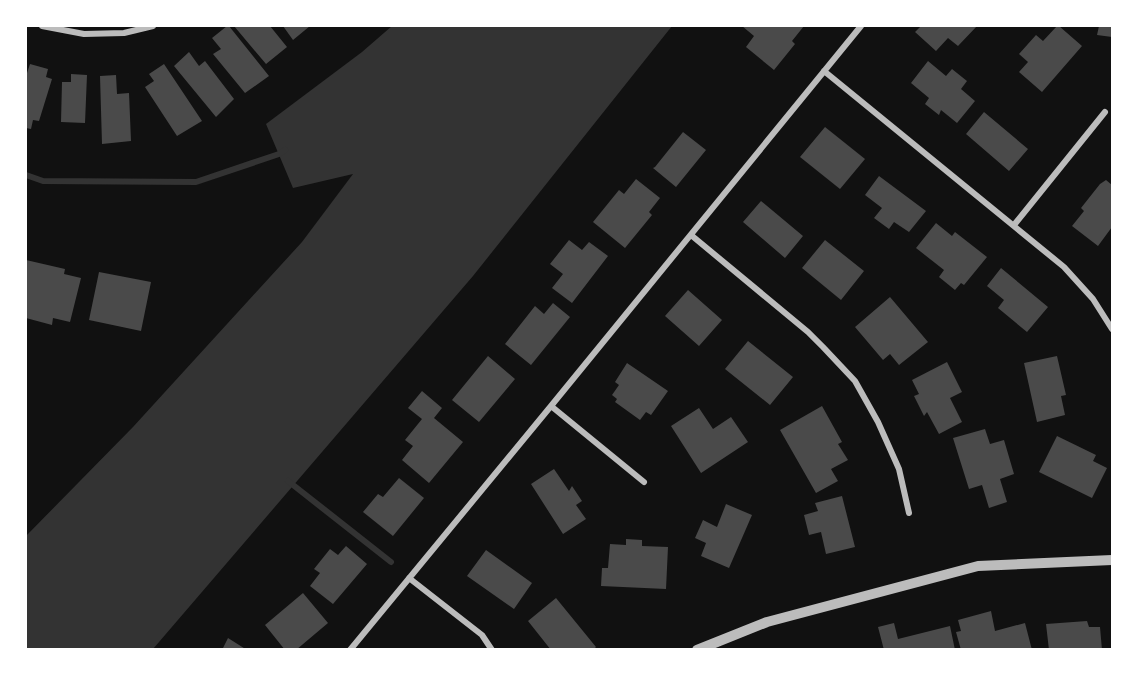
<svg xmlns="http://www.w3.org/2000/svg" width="1138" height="675" viewBox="0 0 1138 675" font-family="'Fira Sans',sans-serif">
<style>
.water{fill:#333}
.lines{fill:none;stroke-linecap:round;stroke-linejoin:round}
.stream{stroke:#333;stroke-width:6}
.building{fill:#4a4a4a}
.minor{stroke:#bcbcbc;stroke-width:6}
.tertiary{stroke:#bcbcbc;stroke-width:10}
</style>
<rect width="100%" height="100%" fill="#111"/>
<path class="water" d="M392 26H672L473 276 153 649H26V536L133 427 302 242 353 174 293 188 266 124 362 52Z"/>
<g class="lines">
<path class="stream" d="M26 175 43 181 196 182 279 154 285 150
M288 481 391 562"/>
</g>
<path class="building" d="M227 26H229L269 76 245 93 213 54 221 49 212 38Z
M234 26H270L287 47 266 64Z
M283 26H310L293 40Z
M742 26H804L792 41 795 44 774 70 746 47 754 36Z
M921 26H977L958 46 948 38 936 51 915 32Z
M1057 26H1059L1082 46 1042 92 1019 72 1028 62 1019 54 1036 35 1043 41Z
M1099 26H1112V37L1097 35Z
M189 52 199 66 205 61 234 99 216 117 174 66Z
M928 61 946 76 952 69 967 81 961 89 975 101 957 123 941 110 939 115 925 104 929 98 911 83Z
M30 64 48 69 46 77 52 79 39 121 33 120 31 129 26 128V76Z
M164 64 202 121 177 136 145 87 154 81 149 74Z
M71 74 87 75 85 123 61 122 62 82H71Z
M116 75 117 94 129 93 131 141 102 144 100 76Z
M984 112 1028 149 1009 171 966 134Z
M825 127 865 159 840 189 800 157Z
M683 132 706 150 676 187 653 168 655 167Z
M879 176 926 211 909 232 894 222 889 229 874 218 882 208 865 195Z
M636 179 660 198 649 212 652 215 625 248 593 222 619 190 624 194Z
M1106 180 1112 185V227L1098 246 1072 226 1084 211 1081 208 1100 184Z
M761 201 803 236 785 258 743 222Z
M936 223 952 236 955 232 987 257 964 285 961 283 955 290 939 277 944 270 916 248Z
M569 240 582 250 589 242 608 256 572 303 552 288 563 274 550 264Z
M825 240 864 271 841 300 802 268Z
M26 260 65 269 64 274 81 278 70 322 53 318 52 325 26 318Z
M1001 268 1048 307 1027 332 998 308 1004 300 987 286Z
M99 272 151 282 141 331 89 320Z
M688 290 722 320 699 346 665 316Z
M890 297 928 342 899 365 890 354 883 360 855 327Z
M553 303 570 317 531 365 505 344 535 306 544 314Z
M748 341 793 377 770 405 725 369Z
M488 356 515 379 479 422 452 400Z
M1057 356 1066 395 1061 396 1065 415 1037 422 1024 363Z
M947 362 962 392 950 398 962 422 939 434 927 412 924 416 914 396 919 394 912 380Z
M627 363 668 391 651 415 646 412 640 420 615 402 617 399 612 395 619 385 615 382Z
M422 391 442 408 434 418 463 442 429 483 402 460 413 446 405 440 422 419 408 408Z
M822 406 842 442 838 444 848 460 831 469 838 481 816 493 780 430Z
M699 408 713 429 731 417 748 442 701 473 671 426Z
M985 429 990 444 1004 440 1014 474 1000 479 1007 502 989 508 982 485 969 489 953 438Z
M1057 436 1096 455 1093 461 1107 468 1092 498 1039 472Z
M554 469 569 491 572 486 582 501 576 505 586 519 563 534 531 484Z
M399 478 424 498 393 536 363 512 378 494 383 497Z
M842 496 855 547 826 554 821 532 809 535 804 515 818 511 815 503Z
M726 504 752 515 729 568 701 556 706 543 695 538 703 520 717 527Z
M626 539 642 540V546L668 547 666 589 601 586 602 568H608L610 544 626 545Z
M346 546 367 564 333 604 310 586 320 573 314 569 330 549 338 555Z
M486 550 532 583 514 609 467 576Z
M303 593 328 623 296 650H285L265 625Z
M556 598 596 647 593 650H551L528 621Z
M991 611 995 631 1025 623 1032 650H961L956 632 961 631 958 620Z
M1087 621 1089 627H1100L1102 650H1049L1046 624Z
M894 623 898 639 950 626 955 650H884L878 627Z
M228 638 247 650H222Z"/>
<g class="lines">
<path class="minor" d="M42 26 84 34 124 33 153 26
M824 71 1064 267 1093 299 1112 329
M1014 225 1105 112
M691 235 808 332 823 347 855 381 878 422 899 469 909 513
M551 406 644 482
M409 578 482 635 492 650
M350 650 551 406 861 26"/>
<path class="tertiary" d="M697 650 767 622 978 566 1112 560"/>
</g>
<rect width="1138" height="675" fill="none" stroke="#ffffff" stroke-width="54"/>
</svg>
